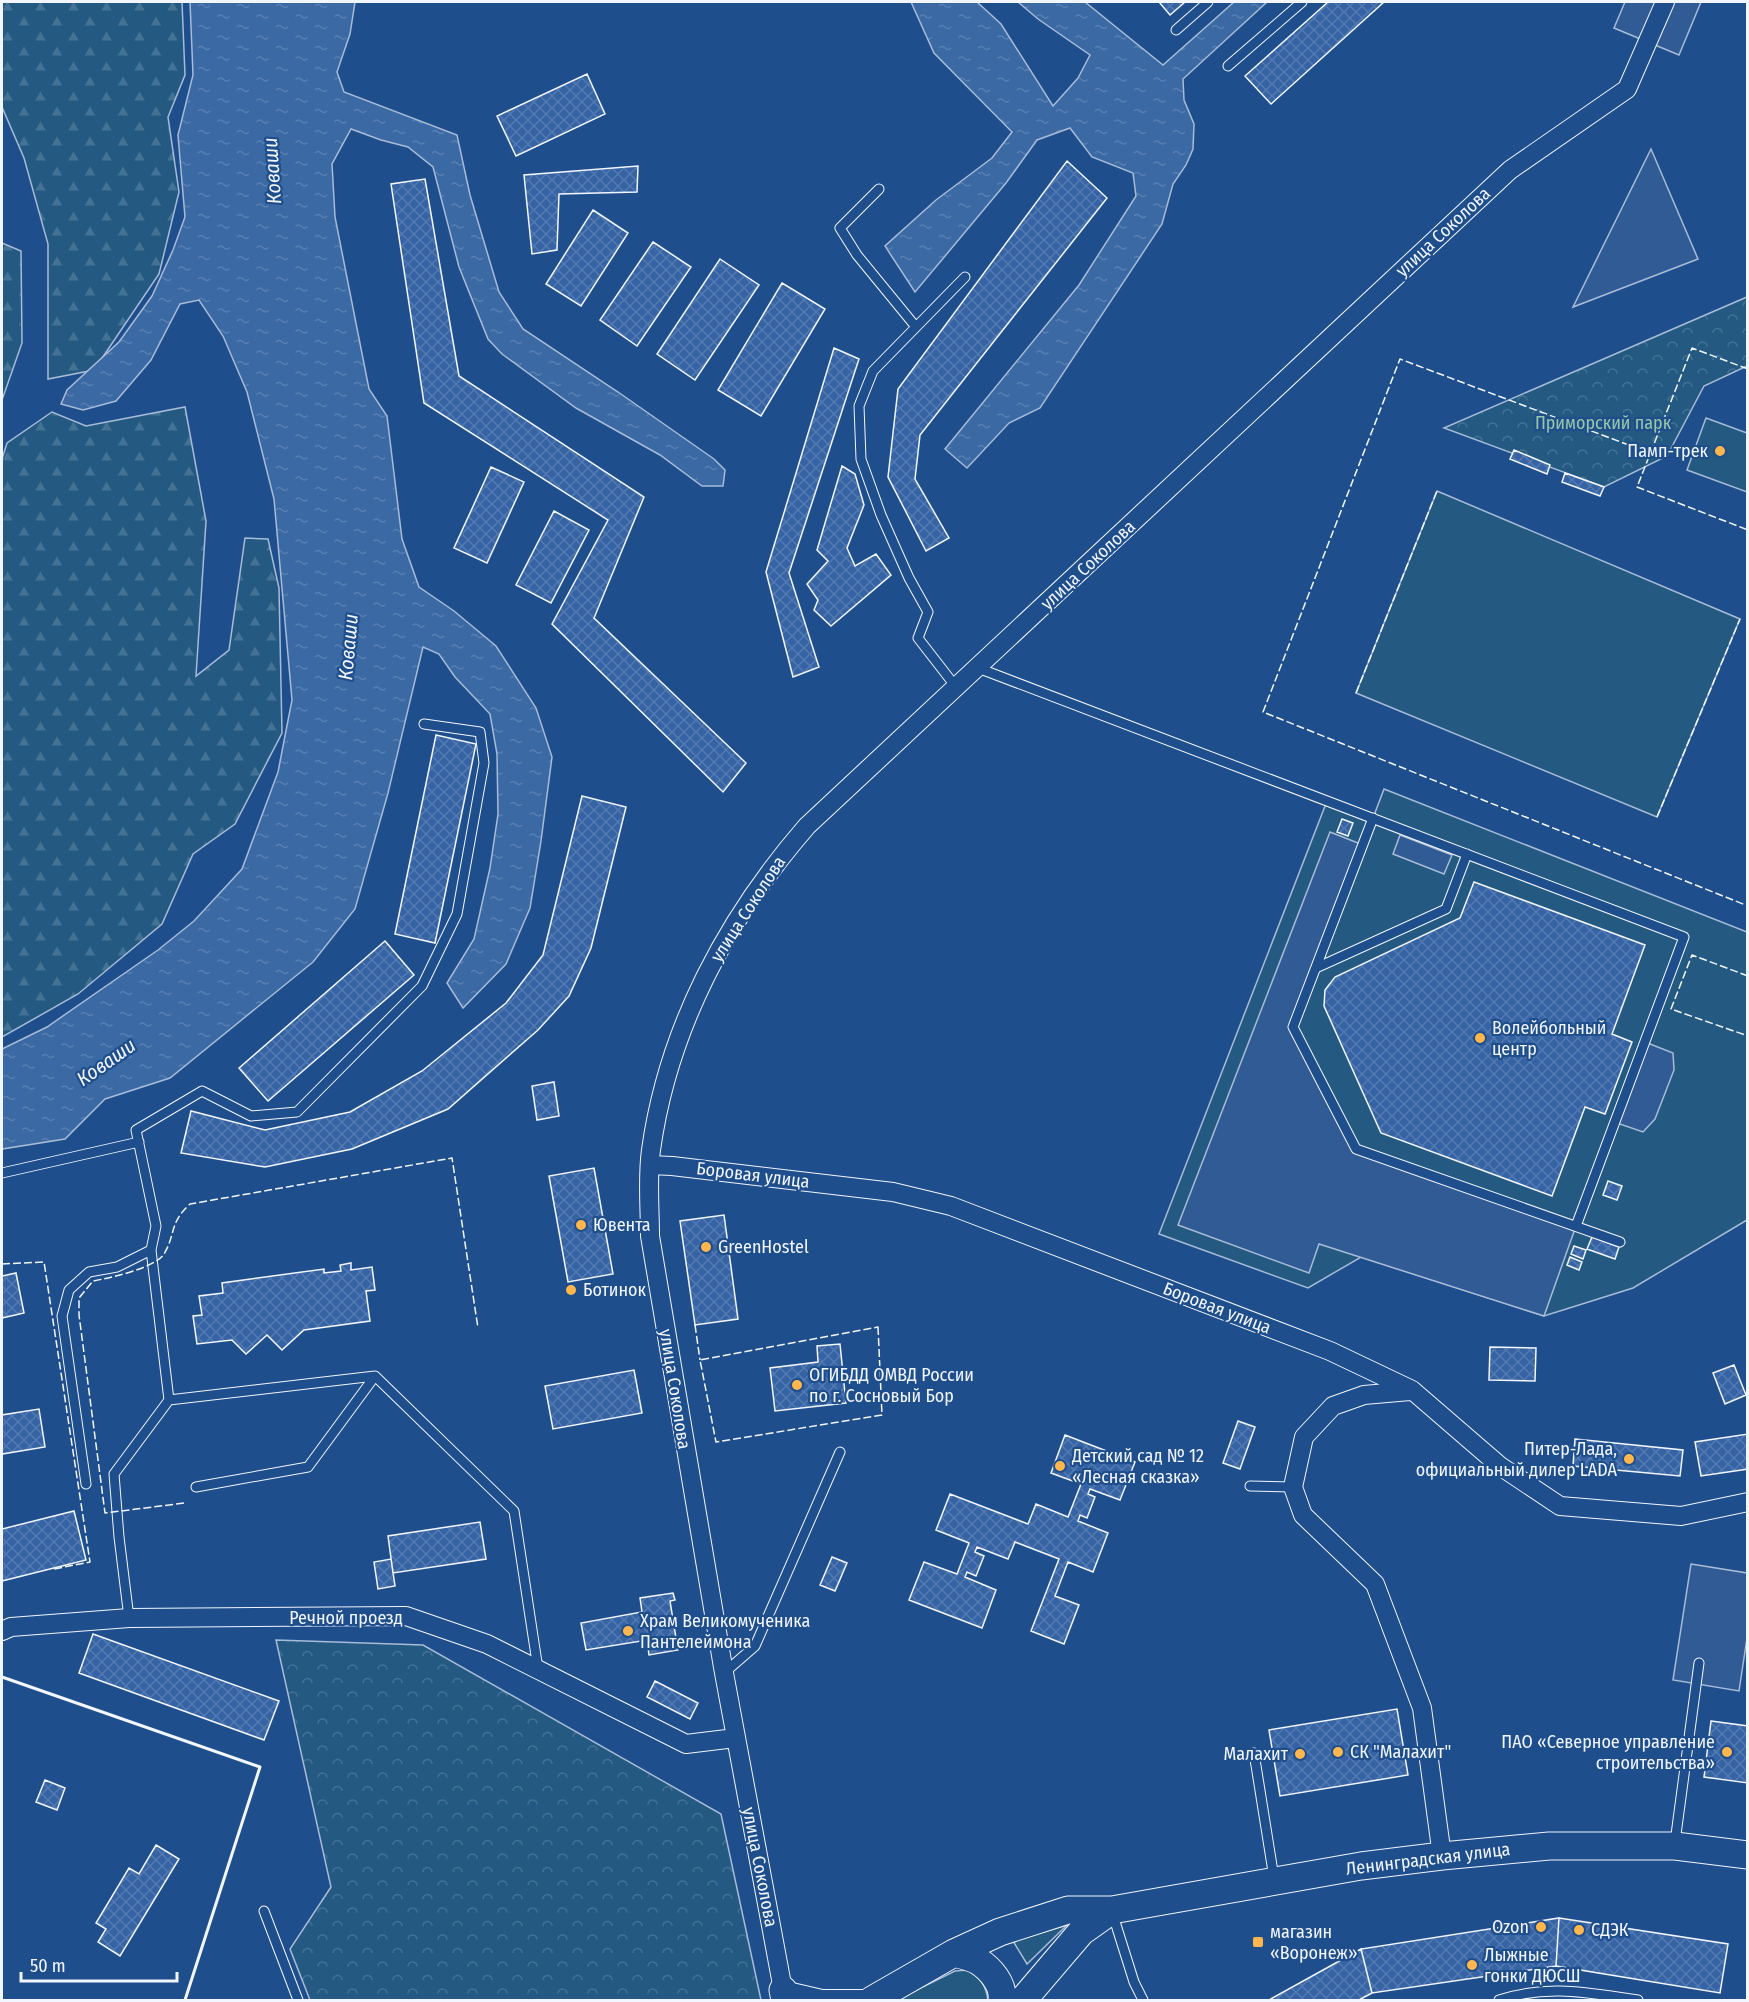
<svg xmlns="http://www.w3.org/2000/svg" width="1749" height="2002" viewBox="0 0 1749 2002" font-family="'Fira Sans Condensed',sans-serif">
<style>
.grass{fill:#245a82;stroke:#a8bbd7;stroke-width:1.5}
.forest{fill:url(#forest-firs);stroke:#a8bbd7;stroke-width:1.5}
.park{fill:url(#park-crowns);stroke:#a8bbd7;stroke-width:1.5}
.parking{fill:#305b95;stroke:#a8bbd7;stroke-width:1.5}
.water{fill:url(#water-ripples);stroke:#a8bbd7;stroke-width:1.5}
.building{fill:url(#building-cross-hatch);stroke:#f2f6ff;stroke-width:1.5}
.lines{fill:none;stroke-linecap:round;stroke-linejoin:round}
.lane-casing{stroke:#f2f6ff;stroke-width:11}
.street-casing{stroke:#f2f6ff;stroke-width:20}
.secondary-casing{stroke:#f2f6ff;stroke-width:29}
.lane{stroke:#1f4e8c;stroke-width:9}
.street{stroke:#1f4e8c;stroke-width:18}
.secondary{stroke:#1f4e8c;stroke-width:27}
.fence{stroke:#f2f6ff;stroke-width:1.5;stroke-dasharray:8 3;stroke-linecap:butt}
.wall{stroke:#f2f6ff;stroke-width:3}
.poi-dot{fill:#ffb74d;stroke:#1f4e8c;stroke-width:2}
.labels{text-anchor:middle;stroke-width:4.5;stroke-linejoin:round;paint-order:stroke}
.street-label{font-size:18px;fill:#f2f6ff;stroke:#1f4e8c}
.park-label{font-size:18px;fill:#97c8a6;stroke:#1f4e8c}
.poi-label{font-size:18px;fill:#f2f6ff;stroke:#1f4e8c;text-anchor:start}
.water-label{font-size:20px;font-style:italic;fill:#f2f6ff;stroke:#1f4e8c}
</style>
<defs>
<pattern id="forest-firs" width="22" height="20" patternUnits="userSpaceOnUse" patternTransform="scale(1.5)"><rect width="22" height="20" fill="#245a82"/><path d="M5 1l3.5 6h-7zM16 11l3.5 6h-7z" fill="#447295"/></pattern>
<pattern id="park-crowns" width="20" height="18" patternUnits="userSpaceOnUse" patternTransform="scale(1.5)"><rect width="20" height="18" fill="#245a82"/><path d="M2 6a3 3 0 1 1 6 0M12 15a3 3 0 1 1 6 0" fill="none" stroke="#447295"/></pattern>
<pattern id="water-ripples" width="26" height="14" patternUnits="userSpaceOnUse" patternTransform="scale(1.5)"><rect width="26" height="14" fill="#3b69a3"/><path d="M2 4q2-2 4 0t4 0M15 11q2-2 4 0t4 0" fill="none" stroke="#587fb1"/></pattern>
<pattern id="building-cross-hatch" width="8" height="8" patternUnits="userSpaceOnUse" patternTransform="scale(1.5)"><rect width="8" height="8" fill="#3563a3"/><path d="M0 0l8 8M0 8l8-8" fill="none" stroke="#537ab1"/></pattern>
</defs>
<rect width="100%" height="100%" fill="#1f4e8c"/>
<path class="grass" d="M1706 418 1747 433V492L1687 470Z
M1437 491 1740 619 1657 817 1356 693Z
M1384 789 1747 932V1220L1633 1288 1544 1316 1361 1257 1308 1288 1159 1234 1327 801 1373 818Z
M1067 1925 1027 1964 1013 1941Z
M968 1970C981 1978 986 1986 988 2000H896L955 1971Z"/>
<path class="forest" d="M2 2H182L185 75 168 117 179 192 159 274 94 370 48 379V244L24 158 2 107Z
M2 243 21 251 22 343 2 400Z
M185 407 206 521 196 676 229 650 245 538 268 539 279 588 282 733 235 824 193 854 162 924 78 994 2 1037V459L7 443 52 412 86 426Z"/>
<path class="park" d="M1747 297V366L1704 386 1667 456 1604 487 1444 428Z
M276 1640 423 1645 721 1814 761 2000H310L290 1949 331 1887Z"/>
<path class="parking" d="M1625 2H1701L1679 55 1614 28Z
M1651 149 1698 259 1573 307Z
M1330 832 1363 845 1293 1027 1356 1149 1576 1226 1544 1316 1319 1244 1309 1273 1178 1225Z
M1400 835 1452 855 1444 874 1393 854Z
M1645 1042 1673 1053 1674 1070 1655 1119 1643 1132 1614 1122Z
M1691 1564 1747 1573V1638L1739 1691 1673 1680Z"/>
<path class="water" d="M190 2H355L350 34 337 72 344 92 457 135 470 195 499 292 523 329 618 392 714 459 725 470 723 486H702L660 455 576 408 502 354 488 339 459 267 433 167 408 147 381 140 351 129 332 164 335 217 369 389 387 416 402 539 419 587 454 611 496 646 536 708 552 757 541 841 530 908 506 964 463 1008 447 983 474 939 490 868 498 814 497 754 490 714 455 677 439 654 423 647 388 793 355 909 313 962 170 1078 105 1099 65 1139 2 1149V1049L47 1027 158 950 194 921 242 869 278 772 292 700 274 499 247 392 223 336 199 300 180 304 151 360 116 401 83 410 61 404 67 390 119 342 152 296 173 250 185 217 178 135 193 75Z
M911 2H977L1001 24 1053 106 1078 78 1090 55 1038 19 1018 2H1085L1163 65 1234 2H1267L1183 79 1184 100 1194 124 1193 149 1186 165 1173 184 1162 224 1040 408 1009 423 967 468 945 449 1079 285 1136 196 1133 173 1092 157 1070 128 1037 140 1006 183 915 292 885 246 936 200 992 158 1012 132 934 53Z"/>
<path class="building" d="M1159 2H1185L1170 15Z
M1328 2H1384L1271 104 1245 76Z
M587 74 605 114 516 156 497 116Z
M1067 161 1107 198 920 435 915 479 949 538 926 551 888 477 898 389Z
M638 166 637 192 559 194 557 250 532 254 524 175Z
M425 179 459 376 644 497 594 618 746 763 723 792 552 624 608 520 424 403 391 184Z
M593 210 628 233 581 306 546 284Z
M653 242 691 267 637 346 600 320Z
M720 259 759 285 695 380 657 354Z
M782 283 825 309 761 416 718 390Z
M834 348 859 359 789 573 819 667 793 677 766 572Z
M1514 450 1550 465 1547 474 1510 459Z
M842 466 855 474 864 505 847 548 855 566 876 554 891 575 831 626 814 610 818 600 807 584 828 561 817 550Z
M491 467 524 482 487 563 454 548Z
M1565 473 1604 487 1600 496 1562 482Z
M554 511 589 530 551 603 516 585Z
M436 735 476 744 435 943 395 934Z
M582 796 626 807 591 948 569 996 538 1030 448 1109 352 1149 265 1167 181 1153 191 1111 265 1130 350 1112 422 1071 506 1003 543 955Z
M1342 819 1353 823 1348 836 1337 832Z
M1474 882 1645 945 1612 1034 1632 1042 1605 1114 1585 1107 1552 1196 1381 1133 1324 1006 1325 990 1335 977 1460 918Z
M385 941 414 975 268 1101 239 1068Z
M554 1082 559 1116 537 1120 532 1086Z
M594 1168 613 1274 568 1282 549 1176Z
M1608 1181 1622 1186 1617 1200 1603 1195Z
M724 1215 738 1319 695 1325 680 1221Z
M1592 1237 1619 1247 1615 1259 1587 1249Z
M1574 1246 1586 1250 1583 1259 1571 1254Z
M1570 1257 1582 1262 1579 1270 1567 1265Z
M351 1263V1270L372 1267 375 1290 366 1291 370 1321 304 1330 282 1350 267 1335 246 1354 232 1340 197 1344 193 1316 202 1315 199 1296 223 1293 222 1283 324 1269V1273L341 1271 340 1265Z
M16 1273 24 1313 2 1318V1276Z
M840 1344 846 1403 775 1411 770 1368 818 1362 817 1346Z
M1490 1347 1536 1348 1535 1381 1489 1380Z
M1734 1365 1746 1395 1725 1404 1713 1373Z
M634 1370 642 1413 553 1429 545 1386Z
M39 1409 45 1447 2 1454V1415Z
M1238 1421 1255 1427 1240 1469 1223 1463Z
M1748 1434V1469L1701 1476 1695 1442Z
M1065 1435 1135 1462 1120 1500 1090 1489 1088 1494 1095 1497 1087 1518 1080 1515 1078 1521 1108 1533 1093 1572 1068 1562 1055 1596 1079 1605 1064 1644 1031 1631 1059 1559 1015 1542 1008 1559 977 1547 975 1552 984 1556 976 1576 967 1572 965 1577 996 1590 982 1628 909 1600 924 1562 957 1574 969 1543 936 1530 950 1494 1028 1524 1036 1504 1068 1517 1081 1484 1051 1473Z
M1575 1439 1683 1450 1680 1476 1573 1466Z
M74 1511 86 1560 2 1581V1529Z
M480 1522 486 1559 393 1573 388 1536Z
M832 1557 847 1563 835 1591 820 1585Z
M391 1559 395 1586 378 1589 374 1562Z
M673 1593 675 1600 670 1601 678 1650 649 1655 647 1640 586 1650 581 1623 642 1612 640 1598Z
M93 1634 279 1701 264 1740 79 1673Z
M655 1681 698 1703 690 1719 647 1697Z
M1397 1709 1408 1775 1280 1796 1269 1730Z
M1711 1721 1748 1726V1783L1704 1777Z
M45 1780 65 1788 57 1810 36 1802Z
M156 1845 179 1859 120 1956 98 1942 106 1929 96 1923 129 1868 139 1874Z
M1559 1918 1728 1944 1720 1993 1556 1966Z
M1559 1918 1556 1966 1372 1993 1361 1949Z
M1361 1949 1372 1993 1359 2000H1269Z"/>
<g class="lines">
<defs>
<path id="lane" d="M1176 30 1208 2
M1228 66 1302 2
M879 189 840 228 857 255 916 327
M978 668 1684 937 1576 1226
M956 687 918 638 928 612 909 578 881 515 861 459 859 406 873 371 965 277
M424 724 480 732 484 763 457 914 422 986 297 1112 251 1116 202 1091 136 1130 156 1226 151 1250 169 1400 375 1376 514 1511 538 1669
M1373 818 1293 1027 1356 1149 1620 1242
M1316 968 1446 909 1467 854
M2 1173 139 1142
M86 1484 62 1316 69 1290 89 1272 117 1267 151 1250
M1250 1486 1293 1487
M196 1487 308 1467 375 1376
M129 1618 119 1537 114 1474 169 1400
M724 1673 755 1646 840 1452
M1254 1753 1274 1878
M1675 1842 1699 1663
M264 1911 298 2000
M1112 1912 1134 1982 1143 2000
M1499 2000C1548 1984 1588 1993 1638 2000"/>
<path id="street" d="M650 1165 672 1166 893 1192 951 1206 1330 1351 1412 1390 1500 1466 1560 1506 1681 1516 1748 1502
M1410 1391 1364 1395 1333 1406 1304 1437 1293 1487 1303 1515 1375 1584 1422 1708 1442 1856
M2 1631 11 1627 129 1618 406 1616 487 1644 686 1744 735 1738
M873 1999H822L783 1990 724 1673 650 1236C650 1208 647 1178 651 1150 668 1028 727 918 807 826L1510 170 1627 89 1665 2"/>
<path id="secondary" d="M954 1953C962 1955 971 1957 978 1961 991 1969 1004 1985 1002 2000
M783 1990 785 2000
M872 2000 954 1953 1000 1932 1068 1910H1112L1361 1866 1442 1856 1549 1846H1675L1748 1855
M1023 2000 1081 1932 1112 1910"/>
</defs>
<use href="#lane" class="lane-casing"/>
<use href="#street" class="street-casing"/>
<use href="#secondary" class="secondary-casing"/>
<use href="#lane" class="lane"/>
<use href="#street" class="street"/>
<use href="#secondary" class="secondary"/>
<path class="fence" d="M1748 369 1692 348 1637 487 1748 530
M1650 453 1400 359 1263 712 1748 906
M1356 693 1437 491
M1657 817 1740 619
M1748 976 1692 955 1671 1009 1748 1036
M2 1264 44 1262 90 1562 54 1569
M695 1325 700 1360
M878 1327 882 1415 716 1442 700 1360Z
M184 1503 105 1513 79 1315V1298L93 1281C110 1278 155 1268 164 1254 176 1234 169 1223 190 1204L452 1158 478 1328"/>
<path class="wall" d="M2 1677 260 1767 185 2000"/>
</g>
<g class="poi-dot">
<circle cx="1720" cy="451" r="6"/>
<circle cx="1480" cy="1038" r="6"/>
<circle cx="581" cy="1225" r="6"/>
<circle cx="706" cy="1247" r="6"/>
<circle cx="571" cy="1290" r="6"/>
<circle cx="797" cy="1385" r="6"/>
<circle cx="1629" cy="1459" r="6"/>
<circle cx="1060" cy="1466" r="6"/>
<circle cx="628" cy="1631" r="6"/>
<circle cx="1338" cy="1752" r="6"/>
<circle cx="1727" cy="1752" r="6"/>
<circle cx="1300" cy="1754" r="6"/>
<circle cx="1541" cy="1927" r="6"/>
<circle cx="1579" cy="1930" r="6"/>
<rect x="1252" y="1936" width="12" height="12" rx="3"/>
<circle cx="1472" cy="1965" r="6"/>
</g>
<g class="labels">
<g class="street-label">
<text transform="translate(1443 232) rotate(-43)" y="6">улица Соколова</text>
<text transform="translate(1088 565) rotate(-43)" y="6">улица Соколова</text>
<text transform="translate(748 909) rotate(-57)" y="6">улица Соколова</text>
<text transform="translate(753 1175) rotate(7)" y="6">Боровая улица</text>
<text transform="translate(1217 1308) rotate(21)" y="6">Боровая улица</text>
<text transform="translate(675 1389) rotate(81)" y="6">улица Соколова</text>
<text x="346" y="1624">Речной проезд</text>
<text transform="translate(1428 1859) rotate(-7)" y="6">Ленинградская улица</text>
<text transform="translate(760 1867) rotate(79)" y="6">улица Соколова</text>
</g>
<g class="park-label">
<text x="1603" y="429">Приморский парк</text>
</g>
<g class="poi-label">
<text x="1708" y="457" text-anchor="end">Памп-трек</text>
<text x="1492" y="1034">Волейбольный<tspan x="1492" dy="21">центр</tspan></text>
<text x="593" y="1231">Ювента</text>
<text x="718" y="1253">GreenHostel</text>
<text x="583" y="1296">Ботинок</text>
<text x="809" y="1381">ОГИБДД ОМВД России<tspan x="809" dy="21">по г. Сосновый Бор</tspan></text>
<text x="1617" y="1455" text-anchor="end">Питер-Лада,<tspan x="1617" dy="21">официальный дилер LADA</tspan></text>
<text x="1072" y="1462">Детский сад № 12<tspan x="1072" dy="21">«Лесная сказка»</tspan></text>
<text x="640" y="1627">Храм Великомученика<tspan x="640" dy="21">Пантелеймона</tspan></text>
<text x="1715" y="1748" text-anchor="end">ПАО «Северное управление<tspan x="1715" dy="21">строительства»</tspan></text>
<text x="1350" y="1758">СК "Малахит"</text>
<text x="1288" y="1760" text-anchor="end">Малахит</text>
<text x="1529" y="1933" text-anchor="end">Ozon</text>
<text x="1591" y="1936">СДЭК</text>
<text x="1270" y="1938">магазин<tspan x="1270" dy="21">«Воронеж»</tspan></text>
<text x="1484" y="1961">Лыжные<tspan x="1484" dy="21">гонки ДЮСШ</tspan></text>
</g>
<g class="water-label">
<text transform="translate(272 171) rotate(-94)" y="7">Коваши</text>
<text transform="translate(348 647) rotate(-85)" y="7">Коваши</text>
<text transform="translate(106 1062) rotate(-35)" y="7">Коваши</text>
</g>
</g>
<rect width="1749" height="2002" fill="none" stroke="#f2f6ff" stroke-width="6"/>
<path d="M21 1972v9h156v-9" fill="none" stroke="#f2f6ff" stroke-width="3"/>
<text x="30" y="1972" font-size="18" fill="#f2f6ff" stroke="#1f4e8c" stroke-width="4.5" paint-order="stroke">50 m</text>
</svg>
